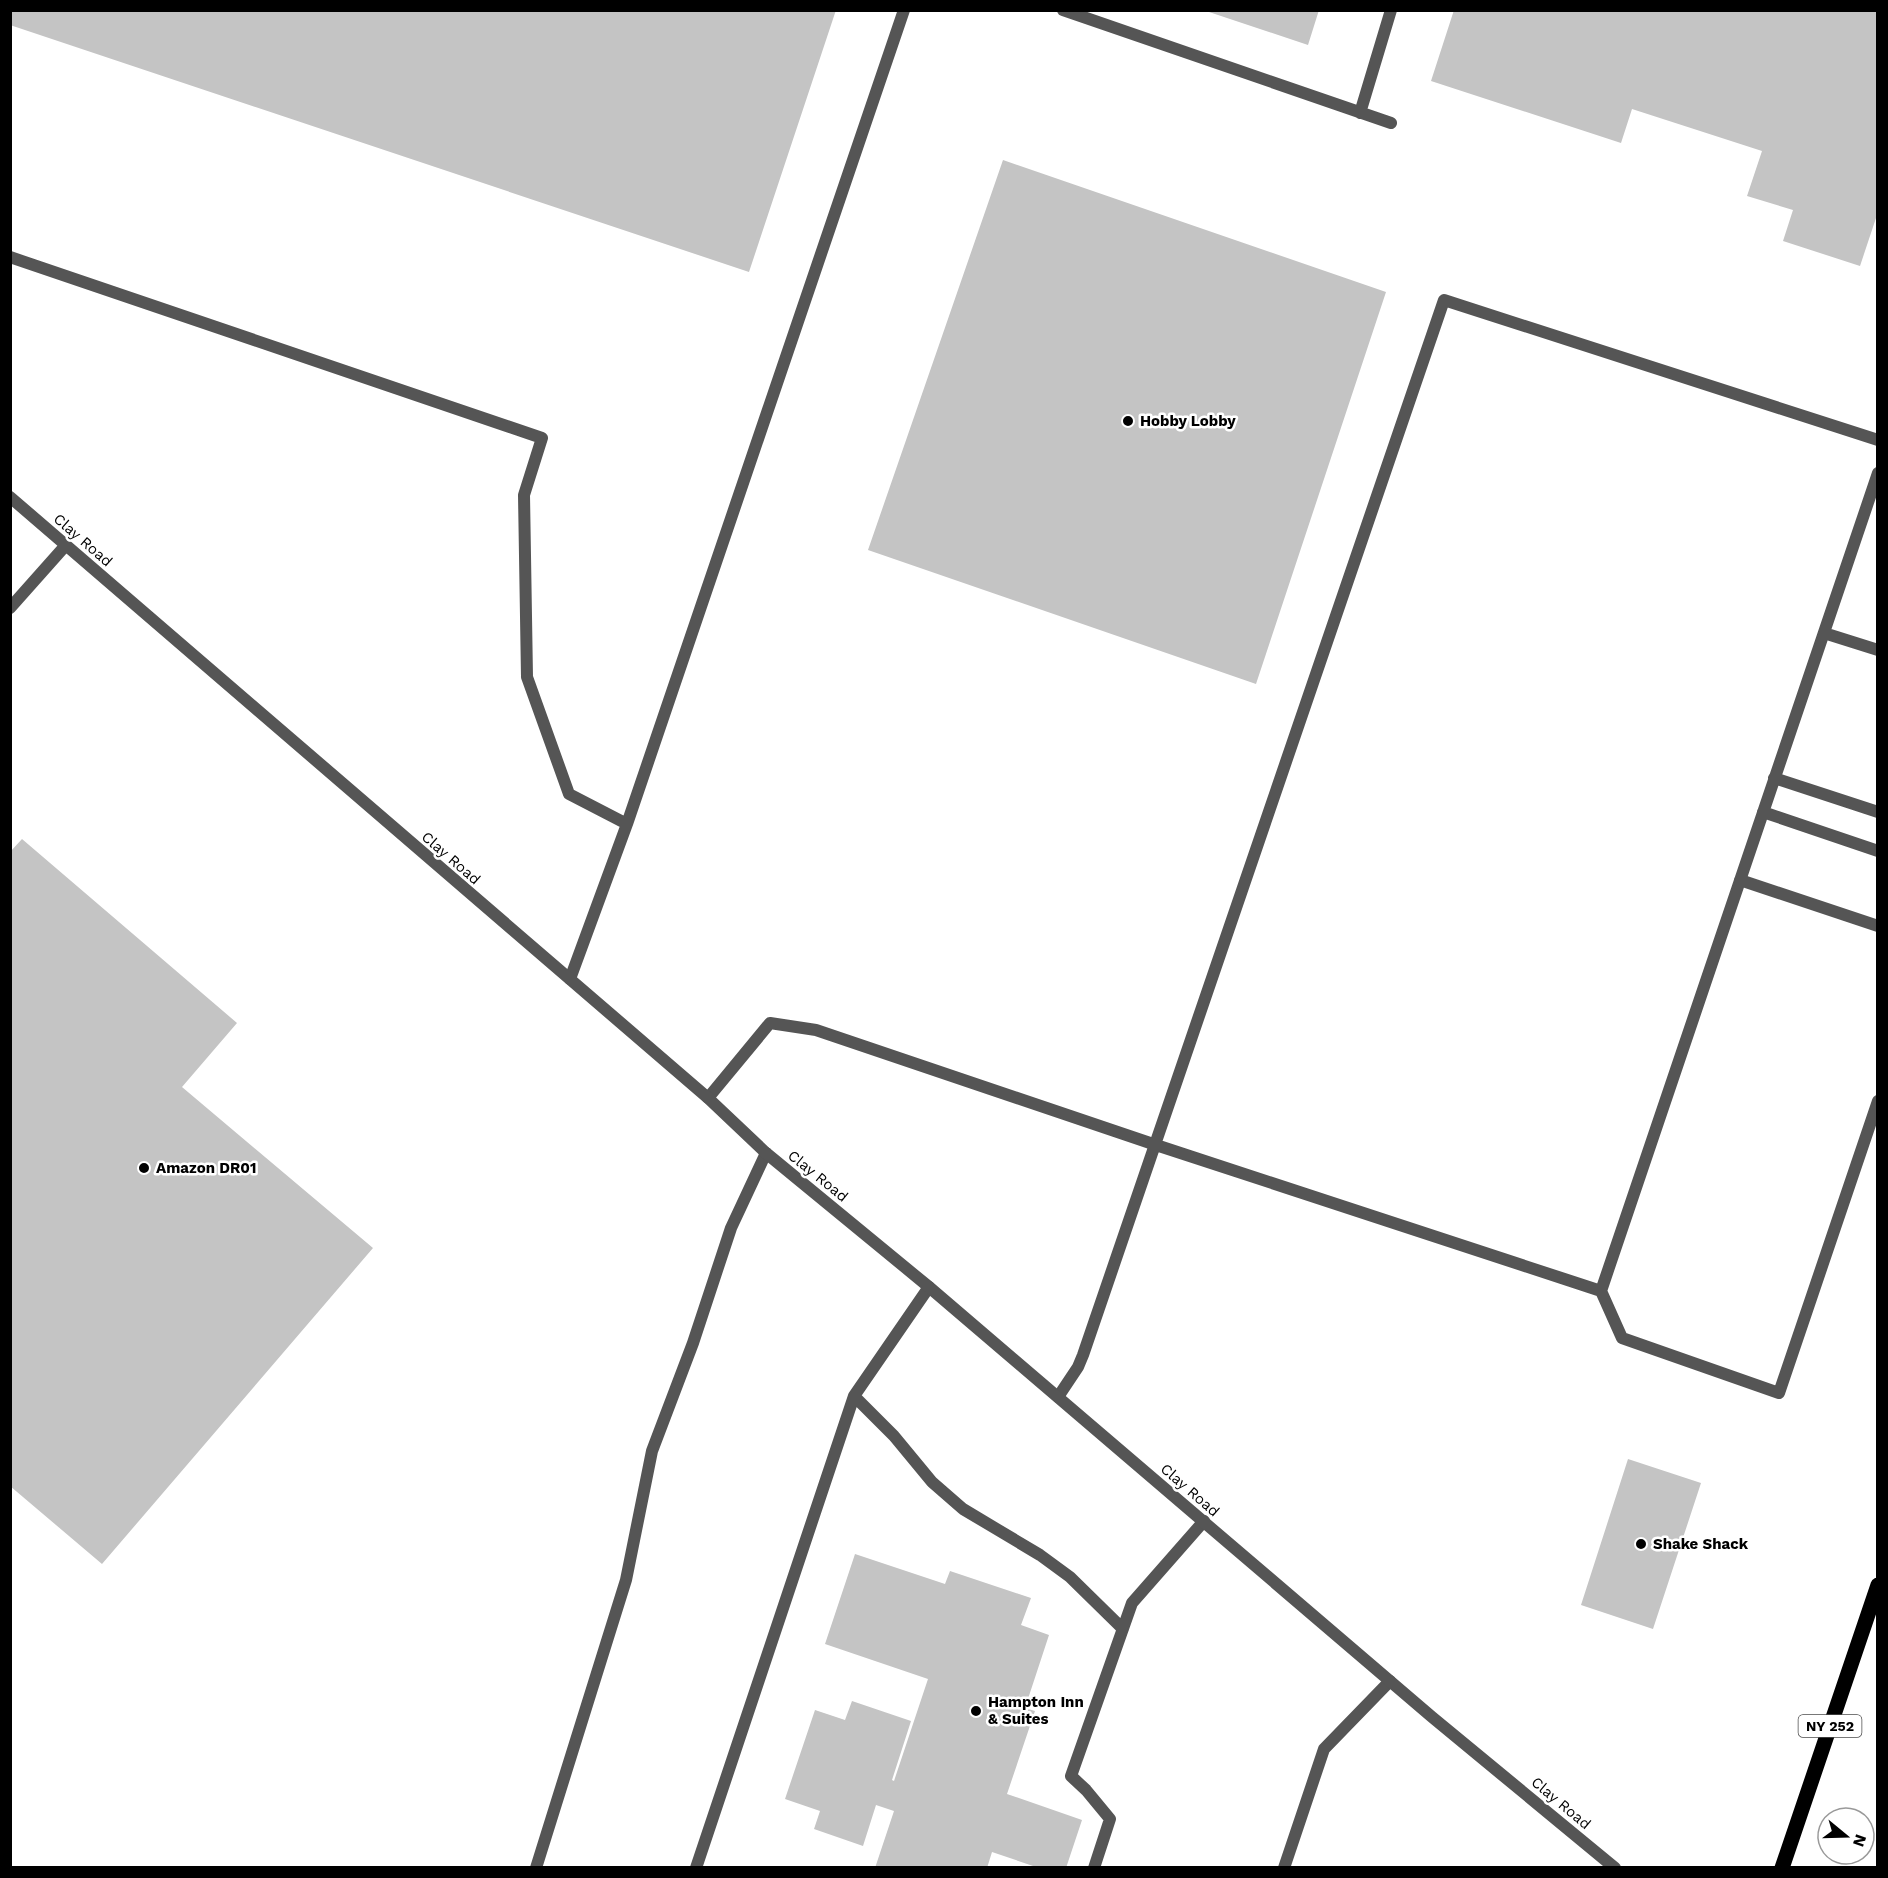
<svg xmlns="http://www.w3.org/2000/svg" width="1888" height="1878" viewBox="0 0 1888 1878" font-family="'Work Sans',sans-serif">
<style>
.building{fill:#c4c4c4}
.lines{fill:none;stroke-linecap:round;stroke-linejoin:round}
.lane{stroke:#555;stroke-width:12}
.street{stroke:#555;stroke-width:12}
.primary{stroke:#000;stroke-width:15}
.poi-dot{fill:#000;stroke:#fff;stroke-width:2}
.labels{text-anchor:middle;stroke-width:5;stroke-linejoin:round;paint-order:stroke}
.shield{fill:#fff;stroke:#4c4c4c;stroke-width:1.5}
.shield-label{font-size:14px;font-weight:bold;fill:#000}
.poi-label{font-size:15px;font-weight:bold;fill:#000;stroke:#fff;text-anchor:start}
.street-label{font-size:15px;fill:#000;stroke:#fff}
</style>
<rect width="100%" height="100%" fill="#fff"/>
<path class="building" d="M10 10H836L749 272 10 25Z
M1203 10H1319L1308 45Z
M1454 10H1878V212L1860 266 1783 241 1793 210 1747 196 1762 151 1632 109 1621 143 1431 81Z
M1003 160 1386 292 1256 684 868 550Z
M22 839 237 1023 182 1087 373 1248 102 1564 10 1486V852Z
M1628 1459 1701 1483 1653 1629 1581 1605Z
M855 1554 945 1584 950 1571 1031 1598 1021 1625 1049 1635 1025 1708 1035 1711 1007 1794 1082 1820 1066 1868H1039L992 1852 987 1868H875L894 1811 876 1805 863 1846 814 1829 820 1811 785 1799 815 1710 845 1720 852 1701 911 1721 892 1780 894 1781 928 1679 825 1644Z"/>
<g class="lines">
<path class="lane" d="M1063 10 1391 123
M1360 113 1391 10
M10 257 542 438 524 495 527 677 569 794 627 824
M1878 473 1601 1291 1622 1338 1779 1393 1878 1101
M1824 633 1878 650
M1774 778 1878 812
M1763 812 1878 851
M1740 880 1878 926
M570 979 627 824 904 10
M708 1098 770 1023 816 1030 1156 1145 1601 1291
M854 1396 894 1436 932 1482 963 1509 1040 1555 1070 1577 1123 1629
M1058 1397 1078 1367 1083 1355 1444 300 1878 440
M536 1868 626 1580 652 1451 693 1343 731 1228 766 1153
M696 1868 854 1396 929 1287
M1094 1868 1110 1819 1086 1790 1071 1776 1132 1603 1204 1521
M1284 1868 1324 1749 1390 1681"/>
<path class="street" d="M10 497 708 1098 766 1153 929 1287 1432 1717 1615 1868
M10 608 66 545"/>
<path class="primary" d="M1782 1868 1878 1585"/>
</g>
<g class="poi-dot">
<circle cx="1128" cy="421" r="6"/>
<circle cx="144" cy="1168" r="6"/>
<circle cx="1641" cy="1544" r="6"/>
<circle cx="976" cy="1711" r="6"/>
</g>
<g class="labels">
<rect class="shield" x="1798.5" y="1715" width="63" height="22" rx="4.5"/>
<g class="shield-label">
<text x="1830" y="1731">NY 252</text>
</g>
<g class="poi-label">
<text x="1140" y="426">Hobby Lobby</text>
<text x="156" y="1173">Amazon DR01</text>
<text x="1653" y="1549">Shake Shack</text>
<text x="988" y="1707">Hampton Inn<tspan x="988" dy="17">&amp; Suites</tspan></text>
</g>
<g class="street-label">
<text transform="translate(83 540) rotate(41)" y="5">Clay Road</text>
<text transform="translate(451 858) rotate(41)" y="5">Clay Road</text>
<text transform="translate(818 1176) rotate(39)" y="5">Clay Road</text>
<text transform="translate(1190 1490) rotate(41)" y="5">Clay Road</text>
<text transform="translate(1561 1803) rotate(40)" y="5">Clay Road</text>
</g>
</g>
<rect width="1888" height="1878" fill="none" stroke="#000000" stroke-width="24"/>
<g transform="translate(1846 1836) rotate(109)"><circle r="28" fill="#ffffff" stroke="#999999" stroke-width="1.5"/>
<path d="M0-4.5L10 22L0 15L-10 22Z" fill="#000000"/>
<text y="-9" font-size="16" font-weight="bold" text-anchor="middle" fill="#000000">N</text>
</g>
</svg>
